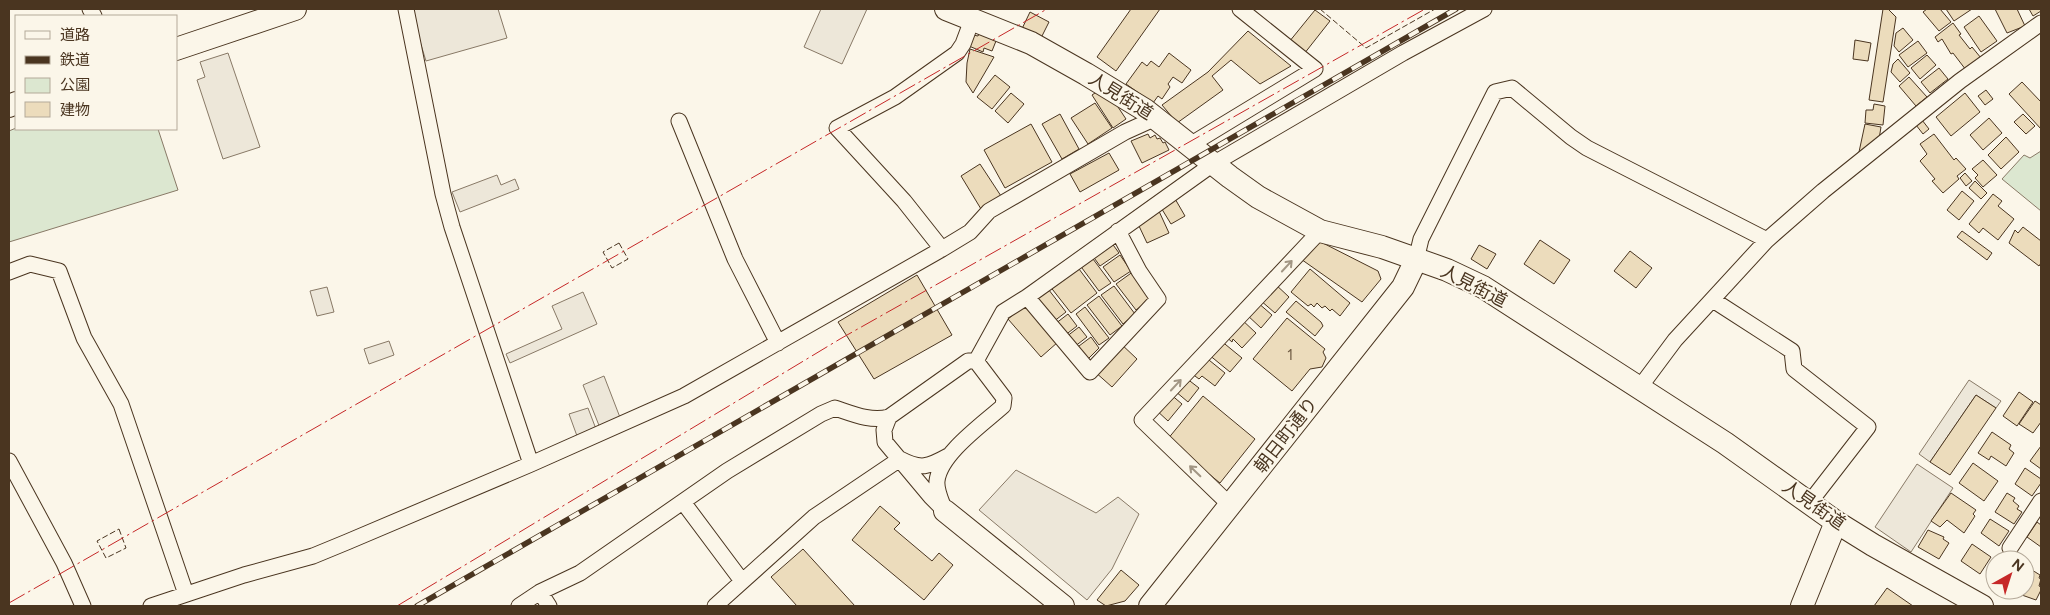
<svg xmlns="http://www.w3.org/2000/svg" width="2050" height="615" viewBox="0 0 2050 615" font-family="Figtree,'Noto Sans JP',sans-serif">
<style>
.green{fill:#dce7d0;stroke:#887966}
.parking{fill:#ede7d9;stroke:#887966}
.building{fill:#ecdcbc;stroke:#4a3520}
.lines{fill:none;stroke-linecap:round;stroke-linejoin:round}
.street-casing{stroke:#4a3520;stroke-width:17}
.secondary-casing{stroke:#4a3520;stroke-width:24}
.street{stroke:#fbf6e9;stroke-width:15}
.secondary{stroke:#fbf6e9;stroke-width:22}
.rail-casing{stroke:#4a3520;stroke-width:5.5}
.rail{stroke:#fbf6e9;stroke-width:4;stroke-dasharray:11;stroke-linecap:butt}
.fence{stroke:#4a3520;stroke-width:1;stroke-dasharray:6 2.5;stroke-linecap:butt}
.power{stroke:#c62828;stroke-width:1;stroke-dasharray:18 4 2.5 4;stroke-linecap:butt}
.oneway{stroke:#a29684}
.labels{text-anchor:middle;stroke-width:4;stroke-linejoin:round;paint-order:stroke}
.number-label{font-size:15px;fill:#725f47}
.street-label{font-size:18px;fill:#4a3520;stroke:#fbf6e9}
</style>
<rect width="100%" height="100%" fill="#fbf6e9"/>
<path class="green" d="M16 128 158 129 178 190 9 242V131Z
M2041 151V211L2002 179 2024 155 2030 158Z"/>
<path class="parking" d="M410 9H498L507 38 426 61Z
M821 9H867L842 64 804 47Z
M228 53 260 147 223 159 197 80 205 77 200 62Z
M497 175 501 185 515 179 519 189 460 212 452 192Z
M327 287 334 312 317 316 310 291Z
M583 292 597 324 510 363 506 354 562 329 552 306Z
M389 341 394 355 369 364 364 349Z
M604 376 621 420 600 428 583 385Z
M1969 380 2001 401 1996 408 1976 395 1930 462 1919 454Z
M588 408 596 429 577 436 569 414Z
M1917 464 1953 488 1911 552 1875 527Z
M1016 470 1096 513 1118 497 1139 514 1112 569 1087 600 979 510Z"/>
<path class="building" d="M1131 9H1160L1116 71 1097 57Z
M1883 9H1888L1896 17 1883 102 1869 100Z
M1927 9H1940L1951 22 1939 31 1923 12Z
M1946 9H1972L1954 21Z
M1995 9H2017L2025 26 2007 33Z
M2029 9H2041V11L2033 16Z
M1315 10 1330 21 1304 54 1289 42Z
M1030 12 1049 22 1038 44 1019 35Z
M1979 16 1997 41 1981 52 1964 27Z
M1953 23 1961 34 1959 35 1970 49 1972 47 1981 58 1966 70 1953 53 1951 54 1942 39 1938 42 1935 37Z
M1903 28 1913 40 1899 52 1894 46 1896 33Z
M1248 31 1291 66 1260 84 1231 60 1212 76 1223 90 1177 123 1162 105 1208 72Z
M979 34 998 36 992 51 984 48 983 52 969 46 973 35 978 36Z
M1855 40 1871 43 1868 61 1853 59Z
M1918 41 1927 53 1908 67 1899 55Z
M970 49 994 57 973 93 966 82 967 63Z
M1169 53 1191 70 1182 83 1173 77 1168 84 1170 87 1162 99 1158 96 1153 103 1126 84 1142 62 1147 66 1151 61 1159 67Z
M1927 55 1936 65 1920 79 1911 68Z
M1898 59 1910 73 1900 82 1891 72 1893 64Z
M1939 68 1948 79 1930 93 1921 82Z
M995 75 1010 87 992 109 977 97Z
M1909 77 1927 97 1916 106 1899 86Z
M2022 82 2041 102V129L2009 94Z
M1986 90 1993 99 1985 105 1978 96Z
M1098 91 1114 101 1126 119 1113 128 1092 95Z
M1011 93 1024 104 1008 123 995 111Z
M1965 93 1980 112 1951 136 1936 117Z
M1095 103 1112 128 1088 144 1071 118Z
M1874 104 1885 106 1883 125 1865 123 1866 110H1873Z
M1060 114 1079 149 1062 159 1042 124Z
M2023 114 2035 126 2026 134 2014 122Z
M1989 118 2002 133 1983 150 1970 135Z
M1922 120 1929 129 1923 134 1916 125Z
M1031 124 1052 162 1005 188 984 150Z
M1865 124 1881 127 1879 139 1859 152Z
M1148 134 1150 138 1155 135 1157 139 1160 138 1163 143 1165 142 1169 150 1142 163 1131 141Z
M1934 134 1954 160 1956 158 1966 169 1957 176 1959 179 1943 193 1932 181 1935 179 1920 161 1927 154 1920 144Z
M2006 137 2019 152 2001 169 1988 155Z
M1109 153 1119 170 1080 192 1070 174Z
M1983 160 1997 175 1983 187 1975 178 1978 175 1972 169Z
M980 164 1001 196 981 209 961 176Z
M1965 173 1972 181 1966 186 1960 178Z
M1975 181 1987 193 1981 199 1969 188Z
M1962 191 1974 201 1959 220 1947 210Z
M1993 194 2002 201 1998 206 2014 219 1998 240 1983 228 1979 233 1969 224Z
M1174 197 1185 216 1171 224 1160 206Z
M1158 209 1169 233 1147 243 1139 226 1143 217Z
M2023 227 2041 241V263L2039 266 2009 243 2015 230 2018 233Z
M1962 231 1992 253 1987 260 1957 237Z
M1315 239 1378 271 1381 279 1362 302 1298 257Z
M1540 240 1570 260 1554 284 1524 264Z
M1111 242 1119 253 1100 266 1092 255Z
M1479 245 1496 254 1487 269 1471 259Z
M1630 251 1652 268 1636 288 1614 271Z
M1090 255 1111 283 1099 291 1079 264Z
M1120 255 1131 271 1114 282 1103 267Z
M1076 265 1097 293 1071 313 1049 285Z
M1310 269 1350 303 1340 316 1332 309 1330 311 1325 306 1322 308 1317 303 1314 307 1311 304 1308 306 1291 292Z
M1134 271 1153 297 1136 310 1116 284Z
M917 275 952 335 874 379 838 322Z
M1274 283 1289 297 1275 313 1260 300Z
M1045 285 1066 312 1053 322 1032 295Z
M1114 286 1135 314 1123 324 1101 295Z
M1099 296 1122 326 1110 335 1087 305Z
M1296 301 1321 322 1323 326 1315 336 1286 312Z
M1257 302 1272 315 1261 328 1246 314Z
M1025 305 1058 342 1041 357 1008 319Z
M1085 307 1109 338 1099 345 1076 314Z
M1068 314 1077 326 1064 336 1055 324Z
M1240 318 1256 333 1242 348 1233 339 1232 342 1224 335Z
M1287 318 1325 349 1323 352 1326 358 1322 367 1310 369 1292 391 1253 359Z
M1079 327 1087 337 1074 347 1066 337Z
M1091 337 1099 348 1085 362 1075 349Z
M1220 340 1242 358 1230 372 1208 354Z
M1119 342 1137 359 1112 387 1094 371Z
M1204 356 1225 373 1215 386 1202 376 1199 379 1191 373Z
M1186 378 1199 388 1188 402 1175 391Z
M2019 392 2033 402 2017 426 2003 416Z
M1169 393 1182 404 1168 421 1155 409Z
M1976 395 1996 408 1950 475 1930 462Z
M1203 396 1255 439 1220 483 1167 440Z
M2035 401 2041 405V422L2033 433 2019 424Z
M1992 432 2011 445 2009 449 2014 453 2006 466 1991 456 1989 460 1978 453Z
M2041 446V469L2030 461Z
M1973 463 1998 481 1984 501 1959 483Z
M2025 468 2041 479V483L2032 496 2015 484Z
M1951 493 1976 510 1973 514 1975 516 1964 533 1947 520 1940 527 1931 521Z
M2007 493 2015 498 2013 501 2019 506 2017 509 2022 512 2014 524 1995 512Z
M880 506 900 523 894 529 932 561 939 553 953 565 924 600 852 540Z
M1990 519 2009 531 1999 546 1981 533Z
M2037 522 2041 525V547L2027 537Z
M1928 530 1944 537 1943 539 1949 543 1939 559 1918 547Z
M1972 544 1991 557 1980 574 1961 561Z
M803 549 855 606H797L771 577Z
M1121 570 1139 585 1125 601 1106 606 1097 600Z
M2032 570 2040 575 2039 578 2041 579 2039 586 2041 587V590L2036 600 2019 594 2021 590H2025V583Z
M1887 588 1913 606H1874Z"/>
<g class="lines">
<defs>
<path id="street" d="M90 9 94 16
M406 9 443 194 452 227 531 464
M679 121 735 259 778 343
M1190 145 1315 69 1240 9
M942 249 904 201 837 128 895 97 957 53 963 44 972 20
M1416 260 1421 239 1495 92 1512 88 1571 137 1587 148 1767 240
M9 272 30 264 59 271 84 338 121 404 186 594
M1027 297 1090 372 1158 299 1139 271 1118 231
M1713 300 1792 351 1794 369 1868 427 1810 502
M968 361H976L1004 398 1003 406C983 424 940 454 937 481 936 491 942 502 945 511L931 497 885 442 884 430 889 417Z
M976 361 1003 312 1027 297 1213 164 1403 53 1484 9
M1640 387 1675 340 1767 240 1823 191 1960 81 2041 23
M9 461 64 563 83 606
M683 502 742 581
M1230 505 1142 420 1320 231
M2010 548 2041 501
M540 592 549 606
M151 606 244 575 313 556 347 542 531 464 684 396 942 249 970 232 989 211 1125 132 1156 118
M519 606 540 592 580 573 727 471 821 414 835 408C853 414 871 422 889 417
M715 606 814 517 900 459C921 470 928 467 948 456"/>
<path id="secondary" d="M946 9 1031 43 1086 74 1145 110 1230 177 1258 197 1320 231 1382 247 1447 270 1483 287 1725 443 1836 522 1873 545 1982 606
M176 49 295 9
M9 106 16 103
M945 511 1063 606
M1150 606 1403 287 1416 260
M1802 606 1836 522"/>
</defs>
<use href="#street" class="street-casing"/>
<use href="#secondary" class="secondary-casing"/>
<use href="#street" class="street"/>
<use href="#secondary" class="secondary"/>
<defs>
<path id="rail" d="M417 606 1456 9"/>
</defs>
<use href="#rail" class="rail-casing"/>
<use href="#rail" class="rail"/>
<path class="fence" d="M1320 9 1366 48 1435 9
M619 243 628 259 612 268 603 252Z
M119 529 126 548 106 558 97 541Z"/>
<path class="power" d="M9 603 1047 9
M397 606 840 339 1425 9"/>
</g>
<defs><path id="oneway-shaft" d="M-6 0H5M1.5-3L5.5 0L1.5 3" fill="none" stroke-width="1.6" stroke-linecap="round" stroke-linejoin="round" transform="scale(1.25)"/></defs>
<g class="oneway">
<use href="#oneway-shaft" transform="translate(1287 266) rotate(-47)"/>
<use href="#oneway-shaft" transform="translate(1176 385) rotate(-47)"/>
<use href="#oneway-shaft" transform="translate(1195 471) rotate(-136)"/>
</g>
<g class="labels">
<g class="number-label">
<text x="1290" y="360">1</text>
</g>
<g class="street-label">
<text transform="translate(1121 96) rotate(32)" y="6">人見街道</text>
<text transform="translate(1474 286) rotate(27)" y="6">人見街道</text>
<text transform="translate(1286 435) rotate(-52)" y="6">朝日町通り</text>
<text transform="translate(1814 505) rotate(35)" y="6">人見街道</text>
</g>
</g>
<rect width="2050" height="615" fill="none" stroke="#4a3520" stroke-width="20"/>
<rect x="15" y="15" width="162" height="115" fill="#fbf6e9" stroke="#b4a999"/>
<rect x="25" y="31" width="25" height="8" fill="#fbf6e9" stroke="#b4a999"/>
<text x="60" y="40" font-size="15" fill="#4a3520">道路</text>
<rect x="25" y="56" width="25" height="8" fill="#4a3520" stroke="#b4a999"/>
<text x="60" y="65" font-size="15" fill="#4a3520">鉄道</text>
<rect x="25" y="78" width="25" height="15" fill="#dce7d0" stroke="#b4a999"/>
<text x="60" y="90" font-size="15" fill="#4a3520">公園</text>
<rect x="25" y="102" width="25" height="15" fill="#ecdcbc" stroke="#b4a999"/>
<text x="60" y="115" font-size="15" fill="#4a3520">建物</text>
<g transform="translate(2010 575) rotate(39)"><circle r="24" fill="#fbf6e9" stroke="#b4a999"/>
<path d="M0-4L9 19L0 12L-9 19Z" fill="#c62828"/>
<text y="-8" font-size="14" font-weight="bold" text-anchor="middle" fill="#4a3520">N</text>
</g>
</svg>
